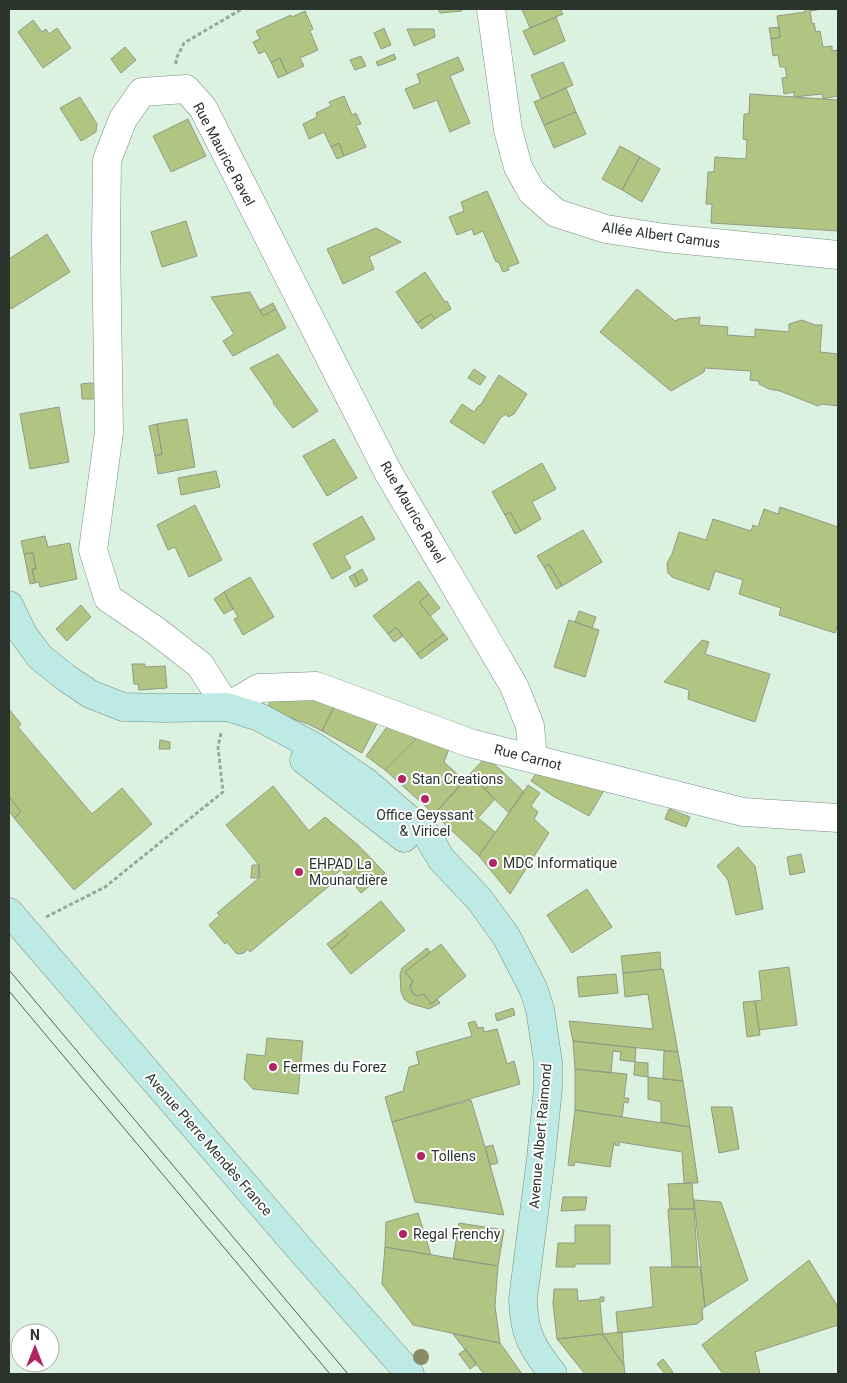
<svg xmlns="http://www.w3.org/2000/svg" width="847" height="1383" viewBox="0 0 847 1383" font-family="Roboto,sans-serif">
<style>
.building{fill:#b1c582;stroke:#939a85}
.lines{fill:none;stroke-linecap:round;stroke-linejoin:round}
.street-casing{stroke:#7a8e7f;stroke-width:29}
.secondary-casing{stroke:#7a8e7f;stroke-width:29}
.path{stroke:#97a79a;stroke-width:3;stroke-dasharray:4 2.5;stroke-linecap:butt}
.street{stroke:#fff;stroke-width:28}
.secondary{stroke:#bdeae5;stroke-width:28}
.tram{stroke:#546057;stroke-width:1}
.tree{fill:#8a8b65}
.poi-dot{fill:#b02564;stroke:#fff;stroke-width:2}
.labels{text-anchor:middle;stroke-width:4;stroke-linejoin:round;paint-order:stroke}
.street-label{font-size:14px;fill:#2b332d;stroke:#fff}
.poi-label{font-size:14px;fill:#2b332d;stroke:#fff;text-anchor:start}
</style>
<rect width="100%" height="100%" fill="#dcf2e1"/>
<path class="building" d="M438 9H461L462 11 440 13Z
M522 9H560L563 14 530 28Z
M805 9H823L810 11 812 24 814 23 816 32 820 31 823 47 832 46V51L838 50V96L823 99 822 94 794 97V92L784 94 782 78 787 77 785 67H780L778 55 773 56 771 39 780 37 777 16 805 12Z
M305 11 313 29 310 31 318 50 300 58 304 66 287 74 280 58 271 62 265 51 259 54 253 42 260 39 256 31 291 15 292 17Z
M556 17 565 41 534 55 523 31Z
M33 20 42 32 46 29 49 34 57 28 71 48 43 68 18 32Z
M779 27 780 37 771 39 769 28Z
M384 28 391 45 381 49 374 33Z
M407 29H434L435 37 414 46Z
M125 47 136 60 121 73 111 59Z
M394 54 396 59 378 66 376 62Z
M361 56 366 66 355 70 350 60Z
M458 57 464 70 450 76 470 123 450 132 437 100 414 109 405 89 420 83 417 74Z
M280 58 287 74 278 78 271 62Z
M563 62 573 85 541 99 531 75Z
M566 88 576 112 544 125 534 102Z
M750 94 838 100V231L711 223 712 204H706L708 172H714L715 157 746 159 747 140 743 139 744 114H749Z
M344 96 352 115 356 113 361 124 356 125 366 147 344 156 339 143 331 147 324 132 309 139 303 124 317 117 316 113 331 106 329 102Z
M80 97 97 124 96 132 81 141 60 108Z
M576 112 586 134 554 148 544 125Z
M188 119 206 156 171 172 153 136Z
M339 143 344 156 337 159 331 147Z
M620 146 640 157 622 190 602 179Z
M640 157 660 169 642 202 622 190Z
M487 191 519 263 508 267 509 270 503 272 498 261 496 262 483 231 474 235 472 229 457 235 449 217 464 211 461 202Z
M186 221 197 256 162 267 151 232Z
M376 228 401 242 369 257 374 269 343 284 327 249Z
M47 234 70 272 11 309 9 305V259Z
M425 272 445 302 447 301 451 309 435 319 431 314 417 323 396 292Z
M637 289 675 321 678 319 700 317 699 325 728 327 727 335 755 337V329L789 332V324L802 320 815 325H822L820 352 838 354V406L822 404 818 406 780 391 769 389 759 384V381L750 380 751 371 705 368 704 372 671 391 600 332Z
M250 292 263 316 276 309 286 328 233 356 223 341 234 334 211 297Z
M273 303 276 309 263 316 260 310Z
M431 314 435 319 422 329 417 323Z
M278 354 318 411 293 428 273 403 274 402 250 368Z
M474 369 486 377 480 385 468 378Z
M499 375 527 394 514 414 508 417 507 414 501 417 484 444 450 422 462 404 474 412 479 405 480 406Z
M90 383 99 384 97 399H82L81 384Z
M59 407 69 462 30 469 20 414Z
M187 419 195 467 158 474 155 456 162 454 157 424Z
M157 424 162 454 155 456 149 426Z
M334 439 357 478 327 496 303 456Z
M542 463 556 489 532 502 541 519 521 531 510 512 505 515 492 492Z
M216 471 220 487 181 495 178 478Z
M195 505 222 560 189 577 175 547 168 550 157 525Z
M780 507 838 527V627H837L835 633 779 615 781 608 739 594 743 580 715 571 709 590 672 577 668 573 667 563 672 554 679 532 706 540 713 519 751 531 753 525 758 527 764 509 778 514Z
M510 512 521 531 515 534 505 515Z
M362 516 375 539 344 556 351 568 332 579 313 544Z
M583 530 602 562 562 586 549 564 544 567 537 556Z
M45 536 48 547 70 543 77 579 40 587 39 582 35 583 32 569H36L33 553 24 554 21 541Z
M33 553 36 569H32L35 583 30 584 24 554Z
M549 564 562 586 556 589 544 567Z
M362 569 368 580 359 585 354 574Z
M354 574 359 585 355 587 349 577Z
M250 577 274 617 243 635 234 619 238 617 224 592Z
M419 581 429 594 419 602 444 634 417 654 396 627 388 634 373 616Z
M224 592 233 609 224 614 214 599Z
M429 594 440 608 430 616 419 602Z
M81 605 91 617 67 641 56 629Z
M579 611 596 617 592 628 575 622Z
M569 620 599 630 585 677 554 667Z
M396 627 403 636 394 642 388 634Z
M444 634 448 639 421 659 417 654Z
M702 640 709 642 705 654 770 674 755 722 688 699 689 690 664 682Z
M132 664H145V667L165 666 167 688 139 690 138 684H134Z
M312 696 336 703 322 731 308 724 268 710 270 699Z
M336 703 379 720 362 753 322 731Z
M9 709 21 724 18 727 92 814 122 788 152 824 74 890 14 818 21 812 9 797Z
M389 724 419 736 385 770 366 756Z
M419 736 450 746 444 762 465 781 434 814 385 770Z
M160 740 170 742V749H159Z
M486 757 503 772 485 790 470 774Z
M539 769 606 787 589 816 553 796 531 781Z
M503 772 524 792 509 813 485 790Z
M470 774 495 799 478 818 495 832 479 856 434 814Z
M528 785 540 793 531 806 538 812 534 819 549 833 510 894 479 856Z
M273 786 309 831 325 817 358 845 385 873 361 893 341 870 332 877 335 881 250 952 248 949 244 953 239 954 236 953 227 942 225 944 209 925 220 915 217 913 259 878V865L226 825Z
M9 797 21 812 14 818 9 811Z
M669 809 690 817 686 827 665 819Z
M738 847 755 866 763 909 736 915 728 880 717 866Z
M801 854 805 872 790 875 787 857Z
M252 865H259V878H251Z
M587 889 612 927 572 953 547 915Z
M381 901 405 930 351 974 331 949 348 935 344 931Z
M344 931 348 935 331 949 327 944Z
M441 944 466 976 431 1004 424 994 417 996 412 992 410 985 413 981 405 972Z
M427 948 430 952 405 972 413 981 410 988 413 994 417 996 424 994 431 1004 437 999 440 1003 429 1009 409 1003 404 999 401 992 400 974 402 968Z
M660 952 661 969 623 973 621 956Z
M789 967 797 1025 759 1030 755 1001 762 1000 759 971Z
M663 969 678 1052 573 1041 569 1021 653 1029 648 994 625 997 623 973Z
M616 974 618 993 579 997 577 977Z
M755 1001 760 1035 747 1037 743 1002Z
M513 1008 515 1015 497 1021 495 1014Z
M475 1021 478 1028 483 1027 484 1032 497 1029 507 1064 514 1061 520 1084 392 1122 385 1097 403 1091 409 1067 419 1064 416 1052 472 1036 468 1023Z
M267 1038 303 1041 298 1094 253 1089 244 1079 247 1054 265 1056Z
M573 1041 636 1048 635 1062 620 1060 621 1052 613 1051 611 1073 575 1069Z
M664 1051 678 1052 683 1081 663 1079Z
M635 1062 648 1063V1077L634 1075Z
M575 1069 627 1074 624 1098H629L628 1103 624 1102 622 1117 575 1110Z
M648 1077 683 1081 690 1127 661 1122V1102L648 1099Z
M471 1100 485 1147 504 1215 415 1202 392 1122Z
M711 1107H732L739 1149 719 1153Z
M575 1110 690 1127 698 1183H684L682 1152 619 1142V1146L615 1145V1142H614L610 1167 575 1162 574 1166 568 1165Z
M493 1145 498 1163 490 1165 485 1147Z
M692 1183 694 1209H670L668 1184Z
M563 1197H587L585 1210 561 1211Z
M694 1200 721 1202 748 1280 705 1307Z
M668 1209H694L698 1267H672Z
M418 1213 431 1255 385 1247 386 1222Z
M459 1223 504 1230 498 1266 453 1259Z
M575 1225H610V1264H575V1267H556L558 1243H575Z
M385 1247 498 1266 495 1306 500 1343 413 1325 382 1284Z
M809 1260 838 1307V1325L755 1352 760 1374H723L702 1345Z
M650 1267H700L705 1307 702 1309 703 1319 697 1324 618 1333 616 1312 653 1307Z
M554 1289H577L578 1301 600 1299V1297H604V1301L600 1302 603 1334 557 1339 553 1303Z
M622 1332 624 1365 602 1334Z
M453 1334 500 1343 522 1374H482L483 1373Z
M602 1334 624 1365 625 1374H585L557 1339Z
M466 1349 477 1364 470 1369 459 1354Z
M663 1359 673 1372 670 1374H665L657 1364Z"/>
<g class="lines">
<defs>
<path id="street" d="M491 9 508 130 518 167 532 192 556 213 606 229 665 238 838 255
M533 758 530 726 514 686 388 472 203 108 186 89 142 92 123 119 107 160 106 241 109 432 93 550 108 598 155 630 200 665 227 707 259 688 316 686 470 743 743 812 838 818"/>
<path id="secondary" d="M9 605 23 634 40 657 65 677 90 694 123 707 165 708 227 707 259 717 315 747 366 782 427 835 442 860 479 899 506 936 533 988 540 1009 548 1062V1088L541 1158 523 1299C524 1335 532 1347 553 1374
M304 760 404 838
M9 912 306 1256 410 1374"/>
</defs>
<use href="#street" class="street-casing"/>
<use href="#secondary" class="secondary-casing"/>
<path class="path" d="M176 64V59L184 43 242 9
M46 917 105 887 223 792 218 747 221 733"/>
<use href="#street" class="street"/>
<use href="#secondary" class="secondary"/>
<path class="tram" d="M9 970 348 1374
M9 991 330 1374"/>
</g>
<circle class="tree" cx="421" cy="1357" r="8"/>
<g class="poi-dot">
<circle cx="402" cy="779" r="5"/>
<circle cx="425" cy="799" r="5"/>
<circle cx="493" cy="863" r="5"/>
<circle cx="299" cy="872" r="5"/>
<circle cx="273" cy="1067" r="5"/>
<circle cx="421" cy="1156" r="5"/>
<circle cx="403" cy="1234" r="5"/>
</g>
<g class="labels">
<g class="street-label">
<text transform="translate(224 154) rotate(62)" y="5">Rue Maurice Ravel</text>
<text transform="translate(661 235) rotate(8)" y="5">Allée Albert Camus</text>
<text transform="translate(413 512) rotate(60)" y="5">Rue Maurice Ravel</text>
<text transform="translate(528 757) rotate(14)" y="5">Rue Carnot</text>
<text transform="translate(540 1136) rotate(-85)" y="5">Avenue Albert Raimond</text>
<text transform="translate(209 1144) rotate(49)" y="5">Avenue Pierre Mendès France</text>
</g>
<g class="poi-label">
<text x="412" y="784">Stan Creations</text>
<text x="425" y="820" text-anchor="middle">Office Geyssant<tspan x="425" dy="16">&amp; Viricel</tspan></text>
<text x="503" y="868">MDC Informatique</text>
<text x="309" y="869">EHPAD La<tspan x="309" dy="16">Mounardière</tspan></text>
<text x="283" y="1072">Fermes du Forez</text>
<text x="431" y="1161">Tollens</text>
<text x="413" y="1239">Regal Frenchy</text>
</g>
</g>
<rect width="847" height="1383" fill="none" stroke="#2b332d" stroke-width="20"/>
<g transform="translate(35 1348)"><circle r="24" fill="#ffffff" stroke="#aaadab"/>
<path d="M0-4L9 19L0 12L-9 19Z" fill="#b02564"/>
<text y="-8" font-size="14" font-weight="bold" text-anchor="middle" fill="#2b332d">N</text>
</g>
</svg>
